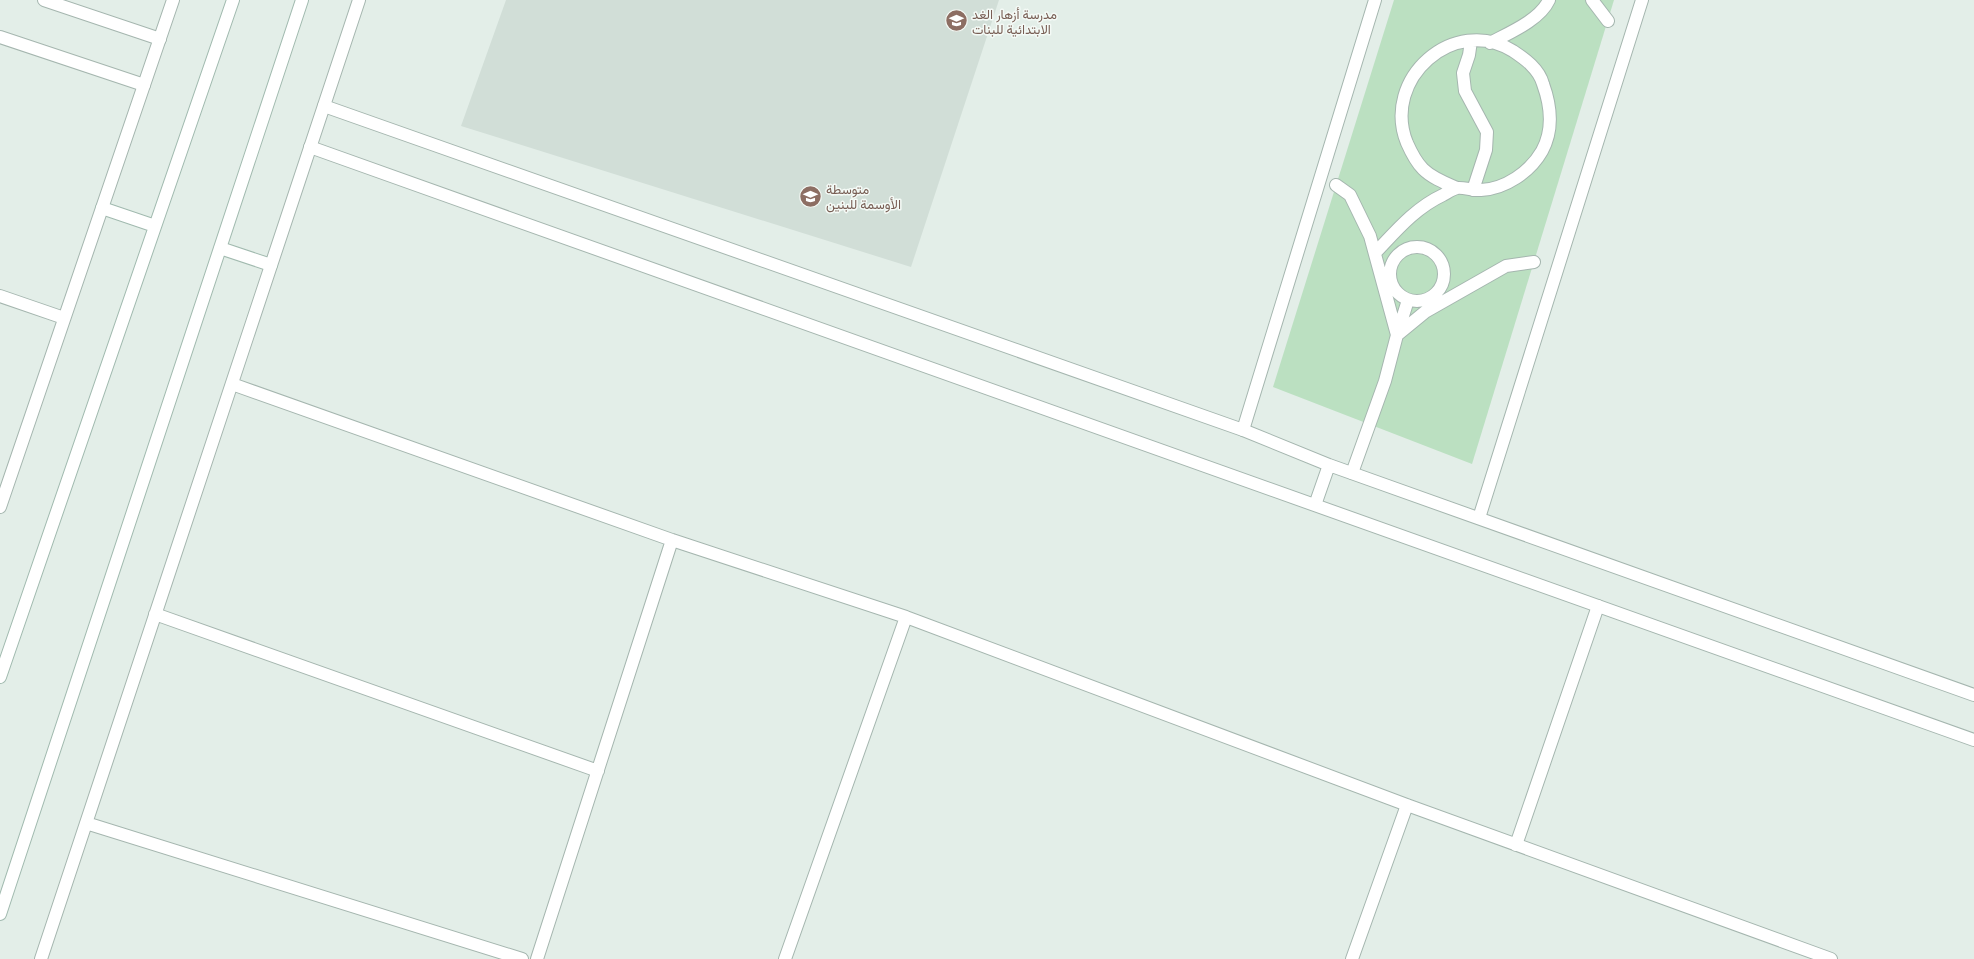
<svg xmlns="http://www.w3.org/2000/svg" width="1974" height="959" viewBox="0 0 1974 959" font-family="'Fira Sans Condensed',Vazirmatn,sans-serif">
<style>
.built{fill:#d1ded7}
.green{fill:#bbe0c1}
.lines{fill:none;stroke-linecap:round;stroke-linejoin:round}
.pedestrian-casing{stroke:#a5b6af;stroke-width:14}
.minor-casing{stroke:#a5b6af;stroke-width:14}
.tertiary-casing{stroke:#a5b6af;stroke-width:14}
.secondary-casing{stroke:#a1baaf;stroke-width:14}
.pedestrian{stroke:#fff;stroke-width:12}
.minor{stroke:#fff;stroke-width:12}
.tertiary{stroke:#fff;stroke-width:12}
.secondary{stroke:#fff;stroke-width:12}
.labels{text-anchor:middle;stroke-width:3;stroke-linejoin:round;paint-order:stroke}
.education-label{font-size:13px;fill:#785e54;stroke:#f4faf6;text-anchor:start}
</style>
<rect width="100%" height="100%" fill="#e3eee8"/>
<path class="built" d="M506 0H999L911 267 461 126Z"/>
<path class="green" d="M1394 0H1614L1472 464 1273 387Z"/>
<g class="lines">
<defs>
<path id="pedestrian" d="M1592 0 1608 21
M1471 41 1469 55 1463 73 1465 91 1487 132 1486 150 1473 190
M1490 43C1509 33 1540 20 1549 0
M1336 185 1350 195 1370 236 1397 335 1385 381 1352 473
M1390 274a27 27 0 1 1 54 0a27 27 0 1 1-54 0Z
M1375 253C1396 231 1415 208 1443 195 1447 193 1452 189 1457 188 1464 187 1473 191 1481 190 1505 189 1530 172 1542 151 1554 129 1551 106 1543 84 1539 69 1525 59 1513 51 1454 14 1381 79 1407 143 1411 152 1416 162 1423 169 1432 178 1445 183 1457 188
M1397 335 1425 312 1506 266 1534 262
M1397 335 1408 300"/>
<path id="minor" d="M0 296 64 318
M232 384 672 540 906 617 1407 805 1831 959
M1243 430 1375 0
M0 507 173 0
M1479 518 1642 0
M155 614 598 771
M86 823 522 959
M1516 845 1598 606
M41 959 359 0
M537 959 672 540
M785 959 906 617
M1352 959 1407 805"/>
<path id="tertiary" d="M44 0 160 39
M0 37 144 85
M324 106 1243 430 1329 465 1974 695
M310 147 1974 740
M1315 505 1329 465"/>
<path id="secondary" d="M102 208 155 226
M220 248 271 265
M0 677 233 0
M0 914 302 0"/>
</defs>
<use href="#pedestrian" class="pedestrian-casing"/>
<use href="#minor" class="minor-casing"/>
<use href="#tertiary" class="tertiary-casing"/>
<use href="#secondary" class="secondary-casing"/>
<use href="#pedestrian" class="pedestrian"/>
<use href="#minor" class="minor"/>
<use href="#tertiary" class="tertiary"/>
<use href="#secondary" class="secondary"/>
</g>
<defs>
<symbol id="school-disc" viewBox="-11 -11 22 22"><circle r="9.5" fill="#8d6e63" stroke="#f4faf6"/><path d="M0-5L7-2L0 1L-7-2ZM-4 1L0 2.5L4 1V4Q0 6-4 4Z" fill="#fff"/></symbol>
</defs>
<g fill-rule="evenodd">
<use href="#school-disc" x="944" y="8" width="25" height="25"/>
<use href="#school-disc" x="798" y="184" width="25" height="25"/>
</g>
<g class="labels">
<g class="education-label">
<text x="972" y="19">مدرسة أزهار الغد<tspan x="972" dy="15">الابتدائية للبنات</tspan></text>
<text x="826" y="194">متوسطة<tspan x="826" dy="15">الأوسمة للبنين</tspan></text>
</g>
</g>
</svg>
